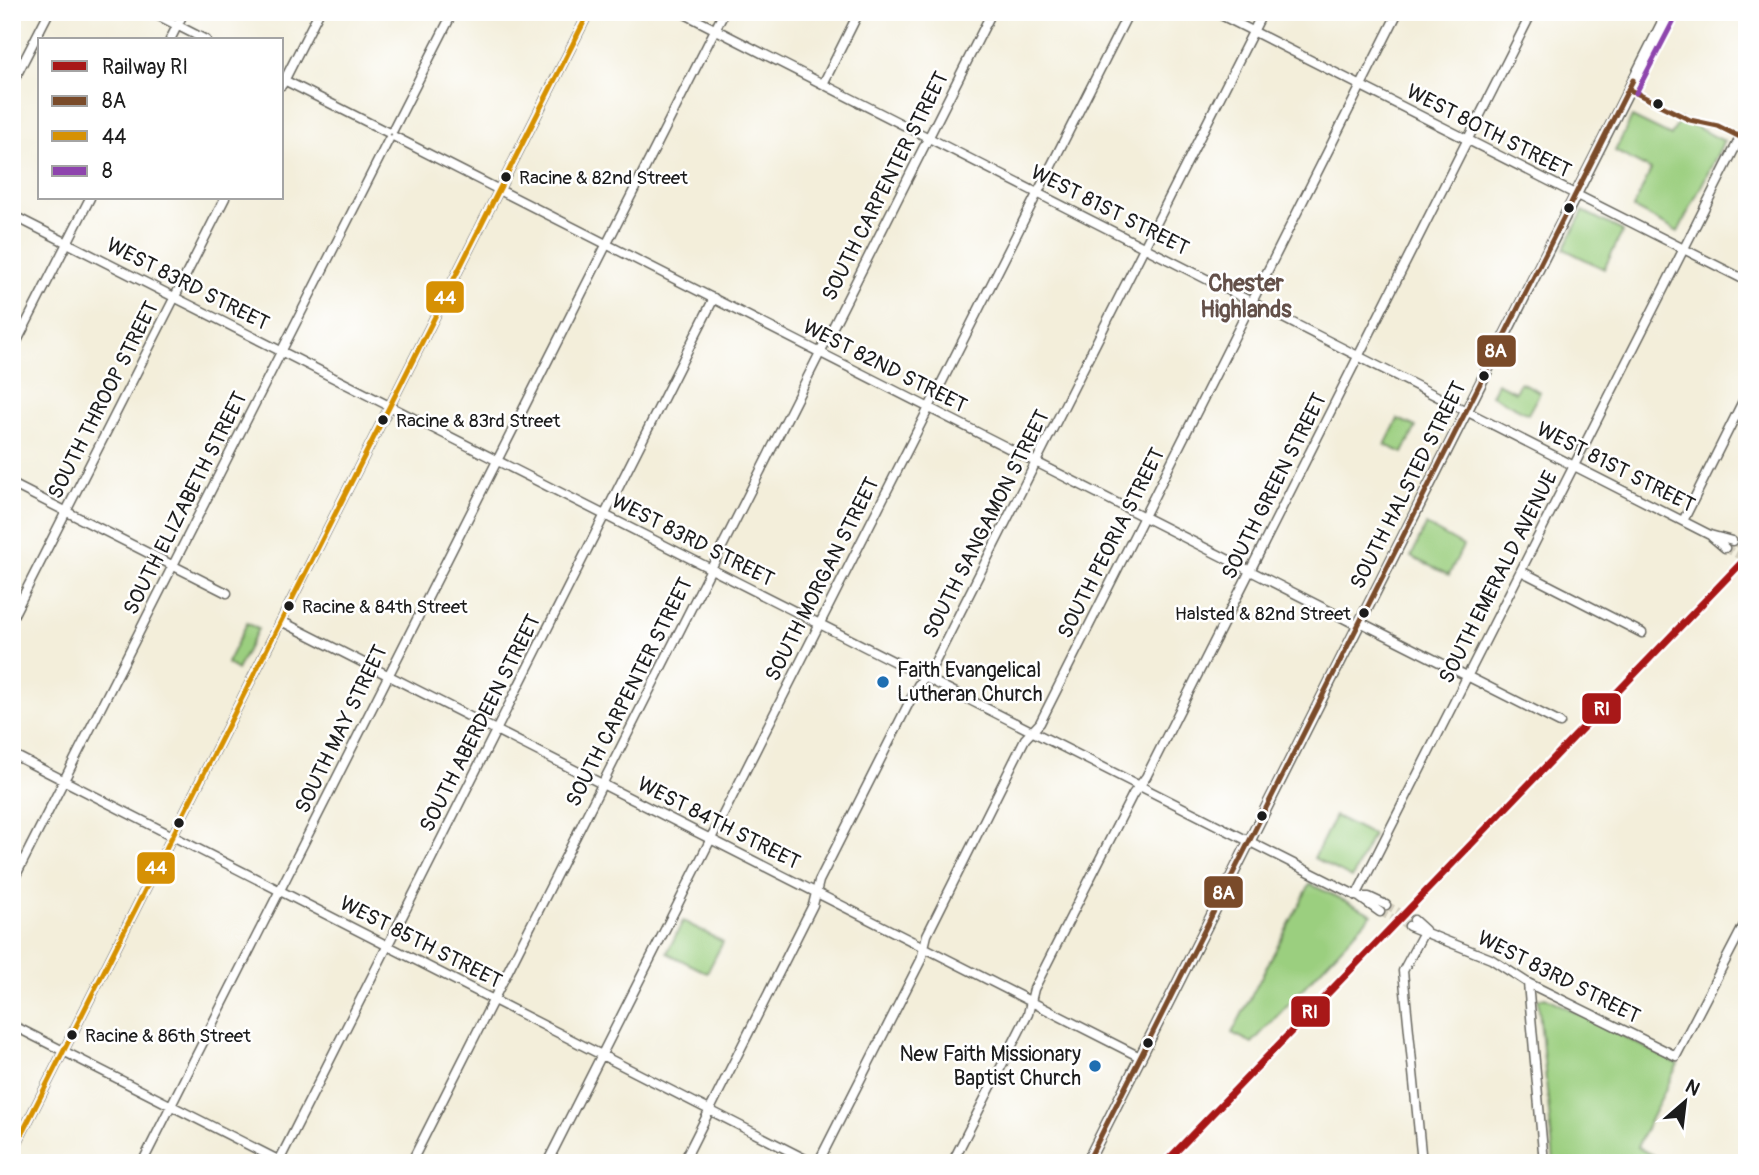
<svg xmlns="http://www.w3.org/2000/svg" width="1759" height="1175" viewBox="0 0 1759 1175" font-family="Pangolin,sans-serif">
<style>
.green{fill:#9bcf7f;stroke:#5c764e;stroke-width:2}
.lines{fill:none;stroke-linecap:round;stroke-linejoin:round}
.minor-tunnel{stroke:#d3cebe;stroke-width:8;stroke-dasharray:8 4;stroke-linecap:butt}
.minor-casing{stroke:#67665e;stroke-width:11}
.major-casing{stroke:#67665e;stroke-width:13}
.minor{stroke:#fff;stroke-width:8}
.major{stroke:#fff;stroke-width:10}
.bus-1-casing{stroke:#fff;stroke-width:10}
.bus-2-casing{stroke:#fff;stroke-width:10}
.bus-3-casing{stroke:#fff;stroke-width:10}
.bus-1{stroke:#7a4b2a;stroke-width:5}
.bus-2{stroke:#d69104;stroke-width:5}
.bus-3{stroke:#8e44ad;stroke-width:5}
.rail-1-casing{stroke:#fff;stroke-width:12}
.rail-1{stroke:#a81818;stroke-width:7}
.bus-dot{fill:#1c1c1c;stroke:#fff;stroke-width:2.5}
.poi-dot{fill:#1f6fb2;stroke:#fff;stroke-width:2.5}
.labels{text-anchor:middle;stroke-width:5;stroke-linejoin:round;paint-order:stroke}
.bus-label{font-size:19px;fill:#1c1c1c;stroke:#fff;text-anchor:start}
.street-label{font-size:21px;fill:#1c1c1c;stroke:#fff}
.poi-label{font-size:21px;fill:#1c1c1c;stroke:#fff;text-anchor:start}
.neighbourhood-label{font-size:23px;font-weight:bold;fill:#635049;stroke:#fff}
.line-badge{stroke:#fff;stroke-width:2.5}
.badge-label{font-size:19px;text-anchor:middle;font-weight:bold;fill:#fff}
</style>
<rect width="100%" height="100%" fill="#fff"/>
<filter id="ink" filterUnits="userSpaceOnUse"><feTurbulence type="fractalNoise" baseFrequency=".0143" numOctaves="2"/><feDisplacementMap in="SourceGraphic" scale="14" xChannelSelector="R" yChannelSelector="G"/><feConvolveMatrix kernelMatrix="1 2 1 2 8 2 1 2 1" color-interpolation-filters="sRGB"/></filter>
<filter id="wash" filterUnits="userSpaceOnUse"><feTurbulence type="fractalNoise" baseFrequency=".00686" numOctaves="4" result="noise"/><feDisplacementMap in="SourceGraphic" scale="28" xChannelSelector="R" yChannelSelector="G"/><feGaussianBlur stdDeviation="1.57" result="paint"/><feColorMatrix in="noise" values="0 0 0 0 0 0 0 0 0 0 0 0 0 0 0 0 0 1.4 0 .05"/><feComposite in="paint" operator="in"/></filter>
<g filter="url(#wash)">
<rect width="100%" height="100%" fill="#f3eeda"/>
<path class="green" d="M1632 117 1671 136 1680 119 1724 141 1678 232 1633 208 1651 170 1615 151Z
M1583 211 1623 231 1604 269 1564 249Z
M1520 382 1540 392 1528 414 1491 395 1497 383 1515 392Z
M1398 419 1416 427 1403 453 1385 445Z
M1426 525 1463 546 1449 575 1411 557Z
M247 623 258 629 237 670 227 663Z
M1335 816 1373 835 1352 878 1314 858Z
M1310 884 1372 914 1252 1043 1232 1033Z
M683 921 723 942 707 973 667 953Z
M1545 997 1678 1064 1637 1147 1667 1163H1554L1538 999Z"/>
</g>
<g filter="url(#ink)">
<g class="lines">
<path class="minor-tunnel" d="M1732 541 1747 549
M1725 548 1747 559
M1386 905 1414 920
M1380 912 1409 926"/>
<defs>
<path id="minor" d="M151 12 206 40
M681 12 1710 535 1732 541
M1215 12 1747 281
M170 40 184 12
M282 79 387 132
M12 84 49 12
M823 84 859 12
M282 85 319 12
M393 130 453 12
M395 137 1359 626
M12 215 1359 897 1380 912
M12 351 90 198
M12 484 227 593
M1683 521 1747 393
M1712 537 1725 548
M1521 571 1642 633
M12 618 225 198
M281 621 1140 1057
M1360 622 1560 723
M12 754 813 1163
M12 883 389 139
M1356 896 1747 124
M1359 897H1369L1386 905
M1414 920 1425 930
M1409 926 1491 959 1528 983 1676 1056 1747 919
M1528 983 1544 1163
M12 1025 284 1163
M12 1153 589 12
M142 1163 724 12
M278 1163 714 298
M411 1163 992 12
M547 1163 1129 12
M683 1163 813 905 819 881 918 685 932 668 1263 12
M818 1163 921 960 927 935 1025 739 1040 723 1398 12
M952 1163 1028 1014 1034 989 1133 794 1146 777 1532 12
M1422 1163 1403 971 1425 930"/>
<path id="major" d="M1087 1163 1668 12"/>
</defs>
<use href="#minor" class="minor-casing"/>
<use href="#major" class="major-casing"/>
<use href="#minor" class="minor"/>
<use href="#major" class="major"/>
<defs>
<path id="bus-1" d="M1628 89 1690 120 1718 126 1740 137
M1087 1163 1633 80"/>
<path id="bus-2" d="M12 1153 589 12"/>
<path id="bus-3" d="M1636 93 1676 16"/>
</defs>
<use href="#bus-1" class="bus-1-casing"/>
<use href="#bus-2" class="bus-2-casing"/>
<use href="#bus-3" class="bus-3-casing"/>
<use href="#bus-1" class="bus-1"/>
<use href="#bus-2" class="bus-2"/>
<use href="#bus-3" class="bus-3"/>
<defs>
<path id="rail-1" d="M1165 1163 1747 557"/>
</defs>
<use href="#rail-1" class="rail-1-casing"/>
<use href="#rail-1" class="rail-1"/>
</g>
</g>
<g class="bus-dot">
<circle cx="1658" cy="104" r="6"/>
<circle cx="506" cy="177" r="6"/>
<circle cx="1569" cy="208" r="6"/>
<circle cx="1484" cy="376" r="6"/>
<circle cx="383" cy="420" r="6"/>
<circle cx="289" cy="606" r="6"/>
<circle cx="1364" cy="613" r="6"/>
<circle cx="1262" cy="816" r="6"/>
<circle cx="179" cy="823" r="6"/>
<circle cx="72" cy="1035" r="6"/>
<circle cx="1148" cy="1043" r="6"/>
</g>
<g class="poi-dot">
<circle cx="883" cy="682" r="7"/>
<circle cx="1095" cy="1066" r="7"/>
</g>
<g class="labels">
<g class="bus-label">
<text x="519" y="184">Racine &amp; 82nd Street</text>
<text x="396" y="427">Racine &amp; 83rd Street</text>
<text x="302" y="613">Racine &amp; 84th Street</text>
<text x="1351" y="620" text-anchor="end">Halsted &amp; 82nd Street</text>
<text x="85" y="1042">Racine &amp; 86th Street</text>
</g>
<g class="street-label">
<text transform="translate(1489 131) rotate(27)" y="7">WEST 80TH STREET</text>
<text transform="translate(885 186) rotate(-63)" y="7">SOUTH CARPENTER STREET</text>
<text transform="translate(1110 210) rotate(27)" y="7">WEST 81ST STREET</text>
<text transform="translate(188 284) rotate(27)" y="7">WEST 83RD STREET</text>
<text transform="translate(885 366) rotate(27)" y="7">WEST 82ND STREET</text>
<text transform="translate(103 400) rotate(-63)" y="7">SOUTH THROOP STREET</text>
<text transform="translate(1616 467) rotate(27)" y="7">WEST 81ST STREET</text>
<text transform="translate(1408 485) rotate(-63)" y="7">SOUTH HALSTED STREET</text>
<text transform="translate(1274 486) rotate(-63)" y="7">SOUTH GREEN STREET</text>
<text transform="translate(185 503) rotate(-63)" y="7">SOUTH ELIZABETH STREET</text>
<text transform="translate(986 524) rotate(-63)" y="7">SOUTH SANGAMON STREET</text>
<text transform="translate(693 540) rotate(27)" y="7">WEST 83RD STREET</text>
<text transform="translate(1111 543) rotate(-63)" y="7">SOUTH PEORIA STREET</text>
<text transform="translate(1498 577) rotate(-63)" y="7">SOUTH EMERALD AVENUE</text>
<text transform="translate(822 579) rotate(-63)" y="7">SOUTH MORGAN STREET</text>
<text transform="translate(629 692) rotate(-63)" y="7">SOUTH CARPENTER STREET</text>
<text transform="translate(480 723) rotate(-63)" y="7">SOUTH ABERDEEN STREET</text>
<text transform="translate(341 729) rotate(-64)" y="7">SOUTH MAY STREET</text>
<text transform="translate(719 823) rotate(27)" y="7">WEST 84TH STREET</text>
<text transform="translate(421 942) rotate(27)" y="7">WEST 85TH STREET</text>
<text transform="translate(1559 977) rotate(27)" y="7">WEST 83RD STREET</text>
</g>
<g class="poi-label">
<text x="897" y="677">Faith Evangelical<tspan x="897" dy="24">Lutheran Church</tspan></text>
<text x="1081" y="1061" text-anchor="end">New Faith Missionary<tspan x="1081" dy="24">Baptist Church</tspan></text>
</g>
<g class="neighbourhood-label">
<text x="1246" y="291">Chester<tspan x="1246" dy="26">Highlands</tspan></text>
</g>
</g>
<g class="line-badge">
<rect x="425" y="280" width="40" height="34" rx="7" fill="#d69104"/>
<rect x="1476" y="334" width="41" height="34" rx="7" fill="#7a4b2a"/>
<rect x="1581" y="692" width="41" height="33" rx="7" fill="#a81818"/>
<rect x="136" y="851" width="40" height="34" rx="7" fill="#d69104"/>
<rect x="1203" y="875" width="41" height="34" rx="7" fill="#7a4b2a"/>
<rect x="1290" y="995" width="41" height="33" rx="7" fill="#a81818"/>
</g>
<g class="badge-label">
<text x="445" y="304">44</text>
<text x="1496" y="357">8A</text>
<text x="1602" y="715">RI</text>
<text x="156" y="874">44</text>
<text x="1224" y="899">8A</text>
<text x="1310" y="1018">RI</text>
</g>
<rect width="1759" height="1175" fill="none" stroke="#fff" stroke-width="42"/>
<rect x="38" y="38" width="245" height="161" fill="#ffffff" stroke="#a4a4a4" stroke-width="2"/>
<rect x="52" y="61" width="35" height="10" fill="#a81818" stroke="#a4a4a4" stroke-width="2"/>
<text x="102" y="74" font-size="21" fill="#1c1c1c">Railway RI</text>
<rect x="52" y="96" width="35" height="10" fill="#7a4b2a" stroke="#a4a4a4" stroke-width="2"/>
<text x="102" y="108" font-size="21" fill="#1c1c1c">8A</text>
<rect x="52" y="131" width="35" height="10" fill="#d69104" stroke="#a4a4a4" stroke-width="2"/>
<text x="102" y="144" font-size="21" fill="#1c1c1c">44</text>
<rect x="52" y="166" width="35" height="10" fill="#8e44ad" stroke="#a4a4a4" stroke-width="2"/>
<text x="102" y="178" font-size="21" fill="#1c1c1c">8</text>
<g transform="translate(1685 1102) rotate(28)" stroke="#ffffff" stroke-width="5" paint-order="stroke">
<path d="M0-5L12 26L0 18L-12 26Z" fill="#1c1c1c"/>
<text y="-10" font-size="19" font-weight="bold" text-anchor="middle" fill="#1c1c1c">N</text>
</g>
</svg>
